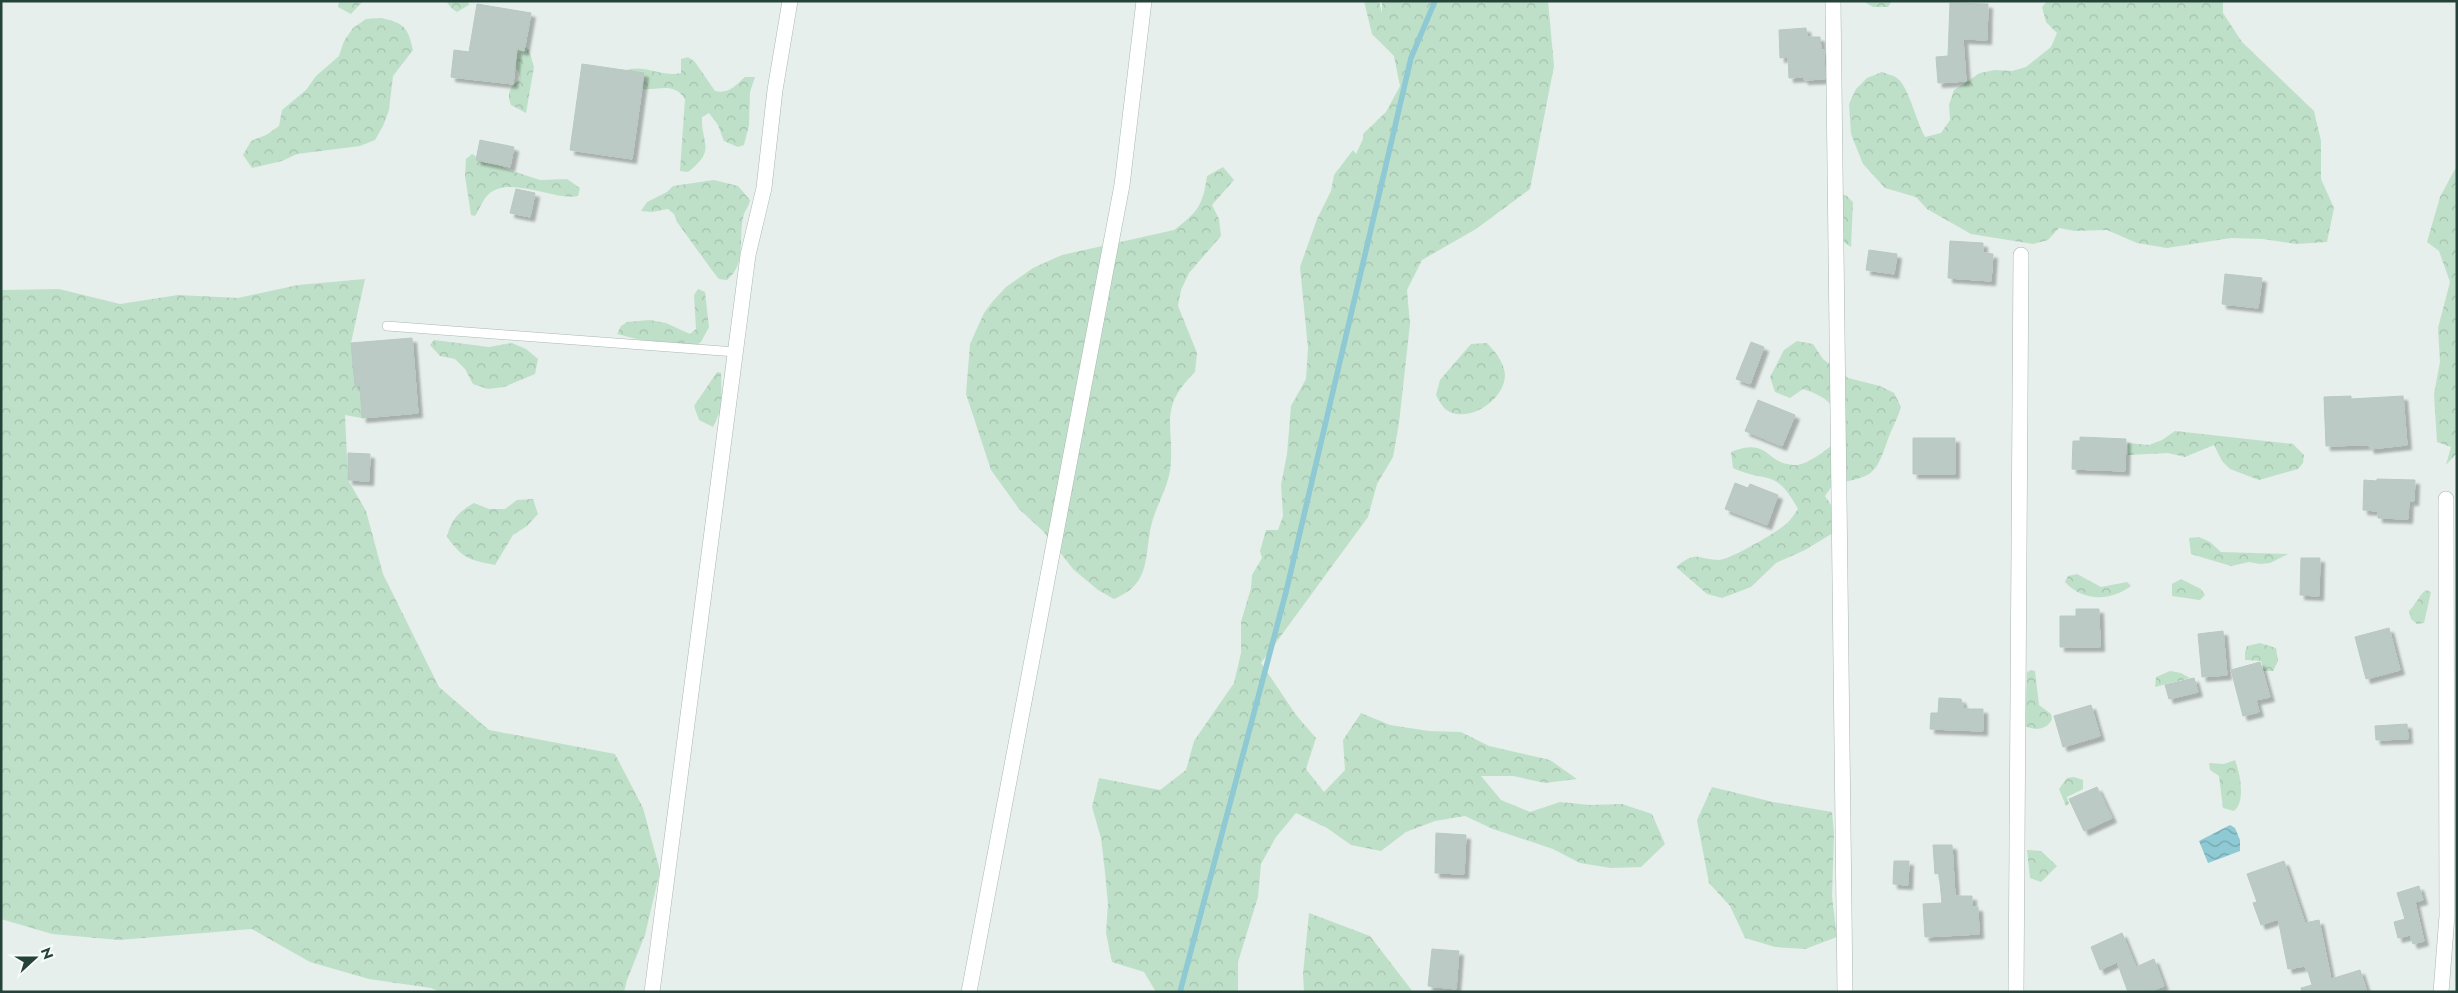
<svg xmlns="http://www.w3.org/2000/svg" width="2458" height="993" viewBox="0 0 2458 993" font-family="Jost,sans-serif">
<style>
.forest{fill:url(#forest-crowns)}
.water{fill:url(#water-waves)}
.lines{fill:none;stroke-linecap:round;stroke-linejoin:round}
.stream{stroke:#8ec9d4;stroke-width:5.5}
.building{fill:#bbcac4;stroke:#b8c9c2;filter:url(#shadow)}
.lane-casing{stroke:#a8b8b2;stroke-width:10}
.street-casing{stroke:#a8b8b2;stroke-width:16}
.lane{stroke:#fff;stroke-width:9}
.street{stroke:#fff;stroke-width:15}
</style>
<defs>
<pattern id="forest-crowns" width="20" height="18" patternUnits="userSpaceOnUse" patternTransform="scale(1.25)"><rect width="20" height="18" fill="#bfe0c8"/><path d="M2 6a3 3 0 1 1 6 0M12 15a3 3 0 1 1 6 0" fill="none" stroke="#a4c1ad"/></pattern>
<pattern id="water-waves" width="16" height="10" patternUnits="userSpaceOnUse" patternTransform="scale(1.25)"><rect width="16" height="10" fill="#8ec9d4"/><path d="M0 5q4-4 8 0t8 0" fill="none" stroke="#74a5ad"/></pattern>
<filter id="shadow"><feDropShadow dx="4.5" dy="4.5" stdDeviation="1" flood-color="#0004"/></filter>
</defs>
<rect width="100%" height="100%" fill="#e6efeb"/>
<path class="forest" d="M339 1H363L351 14 338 7Z
M446 1H468L469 5 457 12 451 8Z
M1364 1H1379L1382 13V1H1548L1554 66 1530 189 1476 229 1422 260 1407 290 1410 324 1399 423 1393 457 1377 484 1368 517 1261 663 1296 715 1316 738 1306 769 1324 792 1345 770 1343 740 1361 713 1390 725 1429 731 1461 732 1489 746 1550 760 1577 779 1545 783 1513 776H1481L1501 800 1530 812 1560 802 1590 805 1622 804 1652 814 1665 844 1641 867 1611 868 1580 863 1553 849 1493 829 1465 816 1435 821 1406 832 1381 851 1351 845 1327 828 1296 813 1276 837 1261 864 1258 897 1238 962V992H1156L1144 972 1112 962 1106 933 1108 904 1105 872 1101 838 1092 807 1099 778 1160 790 1186 770 1194 741 1234 683 1241 653V622L1251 588 1252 575 1262 558 1260 551 1266 530H1278L1283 516 1281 485 1287 454 1291 406 1306 379 1308 348 1300 267 1317 219 1331 191 1334 175 1353 150 1356 154 1363 139V134L1386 112 1400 86 1394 56 1372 34Z
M1863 1H1892L1888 7H1873Z
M2047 1H2223V13L2242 42 2314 111 2321 141V179L2334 208 2327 242 2296 244 2263 239 2231 238 2167 248 2137 243 2107 230 2075 231 2059 228 2048 240 2033 244 1971 234 1927 209 1916 197 1885 188 1863 164 1851 134 1849 104 1856 89 1867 78 1882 72C1886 74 1893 75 1897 78 1909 87 1916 121 1925 137L1941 133 1950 120 1949 105 1954 90 1980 73 1995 70 2012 71 2026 67 2051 47 2057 33 2046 22 2042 7Z
M381 18C404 23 408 27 413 50L393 76 389 110 383 126 375 140 360 146 297 154 282 161 252 168 243 155 251 141 266 135 279 126 282 110 306 90 316 76 339 56 344 41 353 28 366 19Z
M476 37 524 45 529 50 534 67 526 113 511 105C506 93 510 87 520 79L518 71Z
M688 57 695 62 715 91C729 94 735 86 745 77H755L750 92 749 125 744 145 738 147 724 141 718 125 709 113 702 117C701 145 717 149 688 172L680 171 685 99C674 81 657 91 640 89L624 71C643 63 662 78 681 73V59Z
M472 154 485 163 493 162 509 170 540 180 567 179 580 188 578 196C555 201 511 176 490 193 483 198 480 209 475 216L471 215 465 176 466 159Z
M1223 167 1234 180 1212 205 1219 219 1221 236 1189 273 1181 290 1178 306 1197 353 1195 372C1156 410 1176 427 1170 471 1167 488 1158 503 1153 519 1143 552 1154 583 1114 599L1098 590 1073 569 1044 532 1019 509 991 470 966 394 970 344 984 313 993 301 1006 287 1033 268 1062 255 1174 230C1198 212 1203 205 1207 176Z
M2455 169 2457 171V453L2446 465 2451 447 2437 442 2434 394 2440 362 2438 328 2450 282 2439 251 2427 242 2440 197Z
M714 180 738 186 750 200C749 206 746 209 744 214 737 238 748 262 727 280L719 279 714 273 677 222 674 214 668 209 652 212 641 211 647 202 667 192 673 186Z
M1839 194 1847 196 1853 202 1851 247 1842 241Z
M365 279 351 343 360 386 362 418 345 415 348 480 366 511 383 574 439 687 489 730 615 754 643 808 660 871 645 935 627 980 624 992H440L431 988 369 979 310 962 252 929 119 940 52 934 1 919V290L59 289 120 304 178 295 238 298 298 285Z
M698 289 705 292 709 327 701 342 694 347 653 343 617 334 621 326 627 322 650 320 666 323 690 334 696 329 694 295Z
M434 340 489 347 512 343 526 349 538 359 535 374 504 387 488 389 473 384 465 369 455 359 440 356 430 345Z
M1797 341 1813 344 1823 359 1848 378 1880 386 1894 393 1901 407C1898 418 1892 428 1888 439 1876 475 1872 478 1834 483L1825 496 1835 511 1833 533 1805 550 1776 563 1751 587 1722 598 1707 594 1676 567C1697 550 1696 559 1719 560 1730 560 1777 532 1786 524 1791 520 1794 514 1798 509 1775 467 1768 484 1733 468L1731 452C1770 437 1764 463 1793 465 1807 466 1824 451 1835 443 1838 411 1837 400 1803 389L1790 398 1775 392 1770 377 1784 350Z
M1487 343C1494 351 1501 358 1504 369 1512 396 1466 428 1444 408 1441 404 1438 399 1436 395L1440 380 1471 344Z
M717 372 721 373 722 407 713 427 699 420 694 406Z
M2175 431 2293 444 2304 455 2303 463 2298 469 2259 480 2230 469 2222 461 2214 445 2185 457 2168 453 2128 455V443L2149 445 2162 440Z
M533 499 538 514 527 526 513 535 495 565C470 560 463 559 447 537 451 520 458 512 474 503L489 509H505L517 500Z
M2199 537 2210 542 2221 552 2288 554 2270 563 2260 564 2249 562 2231 566 2191 554 2189 538Z
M2077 574 2101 587 2127 582 2131 586C2111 601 2083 602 2065 582L2068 576Z
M2181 579 2201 589 2205 595 2200 600 2172 596V584Z
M2426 590 2431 592 2424 623 2417 624 2411 619 2409 611C2417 604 2418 596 2426 590Z
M2260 643 2276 648 2278 661 2273 671H2264L2261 661 2245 660V652L2247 646Z
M2031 670 2035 671 2039 705 2051 714 2052 719C2047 730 2035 731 2025 726L2027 672Z
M2170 671 2181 673 2190 678 2155 687 2156 677Z
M2235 760C2240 773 2246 801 2234 811L2223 808 2219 776 2210 770 2209 763 2224 764Z
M2074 777 2083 780V789L2067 797 2069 804 2066 806 2059 789 2067 778Z
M1712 787 1773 802 1832 812 1834 833 1832 896 1837 937 1805 949 1775 947 1745 938 1730 906 1709 883 1697 820Z
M2027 850 2041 851 2057 866 2041 882 2030 878Z
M1309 913 1370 936 1413 992H1304L1303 974Z"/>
<path class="water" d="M2230 825 2235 828 2240 840V851L2208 863 2199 841Z"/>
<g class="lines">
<path class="stream" d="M1180 992 1286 592 1411 58 1435 1"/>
</g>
<path class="building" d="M1950 3 1988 4 1987 40 1963 39 1966 81 1938 83 1936 57 1948 56Z
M477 4 531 13 524 51 517 49 513 84 451 77 454 50 469 52Z
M1806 28 1807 37H1820L1821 50H1824L1825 79 1804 80 1803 77 1789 78 1788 57 1780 58 1779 30Z
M582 64 644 73 632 159 570 150Z
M480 140 514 147 510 167 476 160Z
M516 189 535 193 530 217 510 213Z
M1950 241 1983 243V253L1993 254 1991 281 1948 278Z
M1869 250 1897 254 1894 274 1866 270Z
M2225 274 2262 278 2258 308 2222 304Z
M412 338 418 413 362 418 360 386H355L351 343Z
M1751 342 1764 347 1750 384 1736 379Z
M2351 396V399L2403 396 2407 445 2370 449 2369 445 2326 446 2324 397Z
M1758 400 1795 415 1782 446 1745 431Z
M2080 437 2126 439 2125 471 2072 469 2073 441H2080Z
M1913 438H1955V474H1913Z
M348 453 370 454 369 481 348 480Z
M2377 479 2415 480 2414 501H2409L2408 519 2378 518V511L2363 510 2364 480 2377 481Z
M1735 483 1748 488 1750 484 1778 495 1767 525 1725 509Z
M2301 558H2320L2319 596 2300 595Z
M2076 609H2099L2100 647H2060V616H2076Z
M2389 628 2400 670 2366 679 2355 637Z
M2223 631 2227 675 2202 677 2198 634Z
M2260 662 2270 697 2256 700 2259 712 2243 716 2231 670Z
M2194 678 2198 692 2169 699 2165 685Z
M1939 698 1961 699 1964 709H1983V731L1930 729 1931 713H1938Z
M2091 705 2100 736 2063 747 2054 716Z
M2407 724 2408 739 2376 740 2375 726Z
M2097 787 2112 818 2084 831 2069 799Z
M1436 833 1466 835 1464 874 1435 873Z
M1933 845H1952L1955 896H1972V907H1978L1979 934 1925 937 1923 904 1942 903 1939 873 1935 874Z
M1894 861H1909L1908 885 1893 884Z
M2284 861 2305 923 2319 920 2331 979 2360 970 2367 992H2302L2301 988 2312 985 2308 971H2306L2305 966 2288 969 2278 919 2261 925 2253 903 2257 902 2247 874Z
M2419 886 2423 900 2415 902 2424 941 2413 944 2410 935 2398 938 2394 922 2405 919 2397 893Z
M2122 933 2136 967 2154 959 2164 986 2149 992H2128L2117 962 2100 970 2091 947Z
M1432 949 1459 951 1456 989 1428 986Z"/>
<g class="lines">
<defs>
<path id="lane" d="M387 326 736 352"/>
<path id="street" d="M1833 1 1845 992
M652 992 748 255 764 188 775 90 790 1
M969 992 1122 185 1144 1
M2016 992 2021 255
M2441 992 2447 916 2446 499"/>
</defs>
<use href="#lane" class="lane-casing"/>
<use href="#street" class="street-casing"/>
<use href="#lane" class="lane"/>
<use href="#street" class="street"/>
</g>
<rect width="2458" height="993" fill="none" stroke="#24423a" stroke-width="5"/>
<g transform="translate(35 958) rotate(69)" stroke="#f7fbf9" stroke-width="4" paint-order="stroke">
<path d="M0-4L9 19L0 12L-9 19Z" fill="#24423a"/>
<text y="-8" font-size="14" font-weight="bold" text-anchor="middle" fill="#24423a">N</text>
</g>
</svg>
